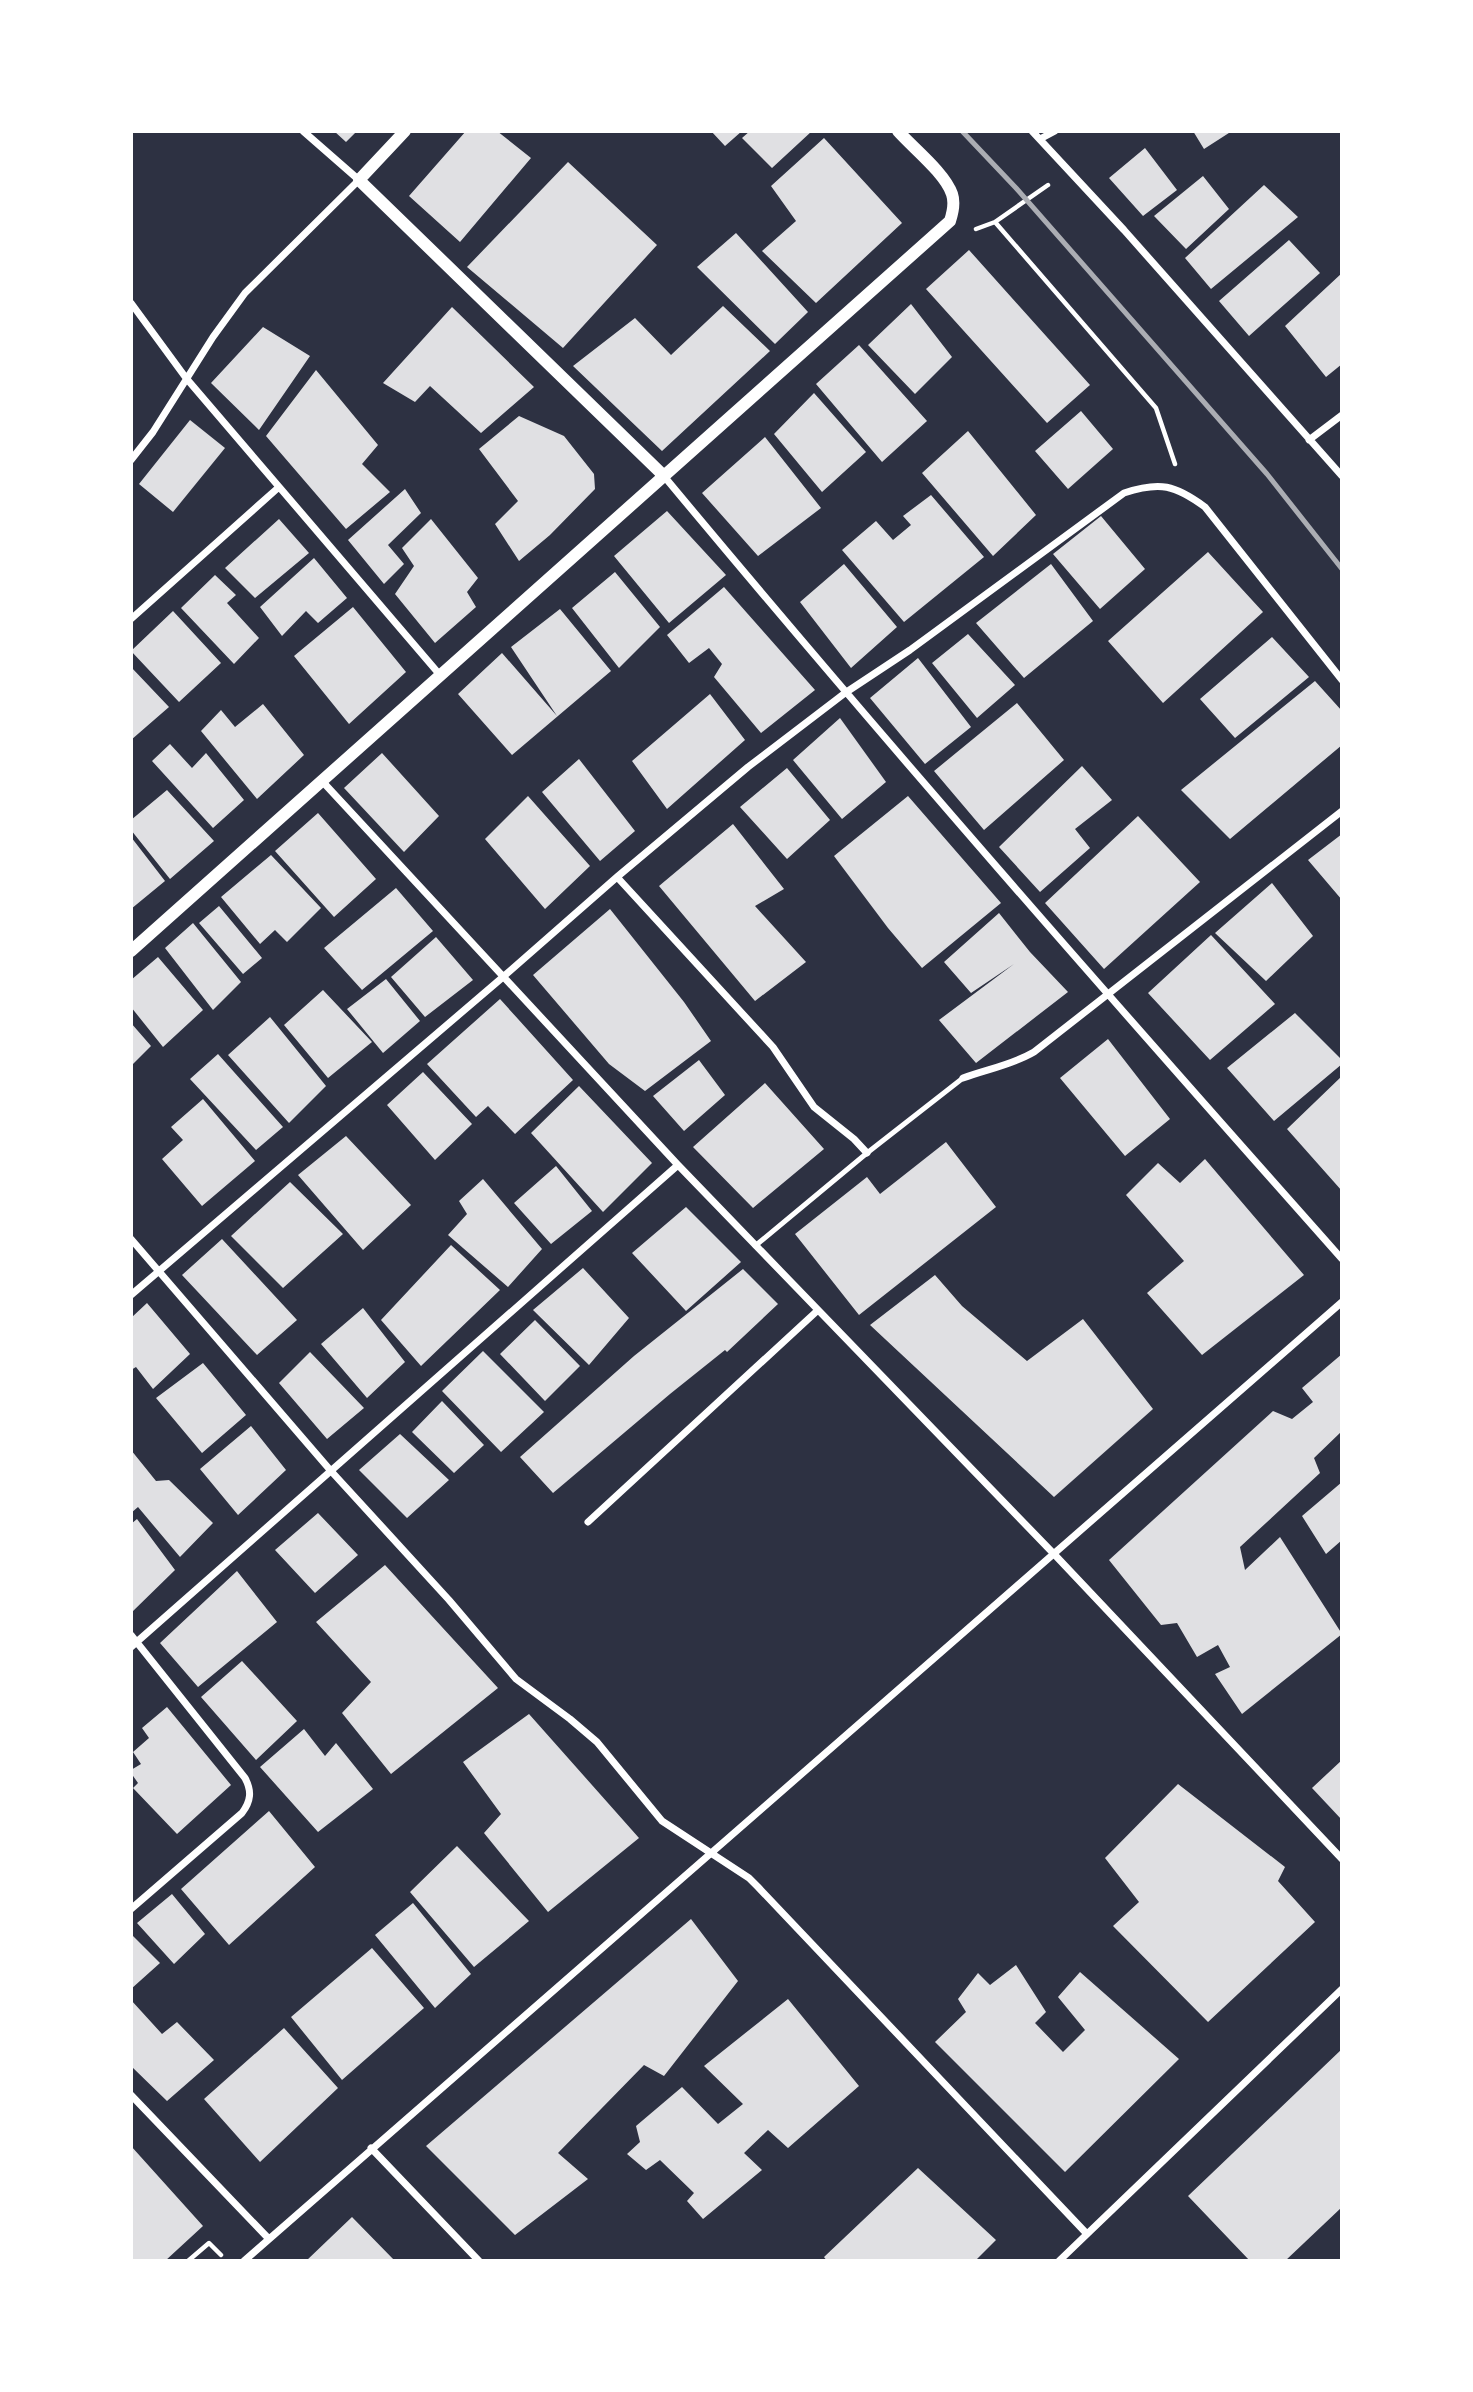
<svg xmlns="http://www.w3.org/2000/svg" width="1473" height="2392" viewBox="0 0 1473 2392" font-family="Montserrat,sans-serif">
<style>
.building{fill:#e0e0e3}
.lines{fill:none;stroke-linecap:round;stroke-linejoin:round}
.path{stroke:#fff;stroke-width:4.5}
.service{stroke:#fff;stroke-width:5}
.minor{stroke:#fff;stroke-width:7}
.tertiary{stroke:#fff;stroke-width:12}
.rail{stroke:#abadb3;stroke-width:5}
</style>
<rect width="100%" height="100%" fill="#2d3142"/>
<path class="building" d="M334 131H357L346 142Z
M466 131H497L531 158 460 242 409 196Z
M711 131H742L725 146Z
M750 131H812L772 168 742 138Z
M1193 131H1232L1204 149Z
M824 138 902 223 816 303 762 251 796 221 771 186Z
M1145 148 1177 190 1143 216 1109 178Z
M568 162 657 245 563 348 467 267Z
M1203 176 1229 209 1186 249 1154 216Z
M1264 185 1298 217 1211 289 1185 258Z
M736 233 808 312 775 344 697 267Z
M1289 240 1320 273 1249 336 1219 301Z
M969 250 1090 385 1047 423 926 289Z
M1342 273V364L1326 377 1285 326Z
M911 304 952 357 915 394 868 345Z
M723 306 770 351 662 451 573 366 635 318 671 355Z
M452 307 534 387 481 433 430 386 415 402 383 383Z
M263 327 310 356 259 430 211 383Z
M859 345 927 421 882 462 816 384Z
M316 370 378 445 362 464 390 492 346 529 266 436Z
M814 393 866 452 822 492 774 434Z
M1081 411 1113 449 1068 489 1035 451Z
M519 416 564 436 594 474 595 489 550 535 519 561 495 524 518 501 479 449Z
M190 420 225 448 173 512 139 484Z
M968 431 1036 515 993 556 922 473Z
M765 437 821 508 758 556 702 493Z
M405 489 421 513 388 545 404 564 384 584 348 540Z
M931 495 984 557 904 622 842 550 876 521 893 540 911 525 903 516Z
M667 511 726 575 669 623 614 556Z
M1101 516 1145 569 1100 609 1053 554Z
M279 519 309 553 255 598 225 568Z
M431 519 478 578 467 592 476 607 435 643 395 594 414 566 402 548Z
M1208 552 1263 612 1163 703 1108 641Z
M314 558 347 598 318 623 306 611 282 636 260 607Z
M844 564 897 627 851 668 800 602Z
M1051 564 1093 621 1024 678 976 623Z
M615 572 660 627 619 668 572 608Z
M215 575 236 595 227 603 259 638 234 664 181 608Z
M724 587 815 690 761 733 714 677 722 664 709 648 689 663 667 635Z
M353 607 406 672 349 724 294 656Z
M560 609 611 671 512 755 458 694 502 653 557 716 511 647Z
M173 611 221 663 179 702 131 651Z
M968 634 1015 685 977 718 932 663Z
M1272 637 1309 677 1235 738 1200 699Z
M918 658 971 727 925 764 870 698Z
M131 667 169 707 131 740Z
M1315 681 1342 711V745L1230 839 1181 790Z
M710 694 745 740 667 809 632 761Z
M1017 703 1064 760 984 830 934 771Z
M263 704 304 755 257 799 201 731 221 710 235 727Z
M840 718 886 782 842 819 793 760Z
M170 744 192 768 206 753 244 800 213 828 152 761Z
M382 753 439 816 404 852 344 788Z
M579 759 635 831 600 861 542 792Z
M1082 766 1112 800 1075 829 1090 848 1040 892 999 847Z
M787 768 830 820 787 859 740 807Z
M167 790 214 841 170 879 131 830V820Z
M528 796 590 866 545 909 485 839Z
M908 796 1001 903 922 968 888 928 834 856Z
M318 813 376 879 334 917 275 851Z
M1138 816 1200 882 1104 969 1045 903Z
M733 824 784 889 755 906 806 962 755 1001 659 886Z
M1342 834V900L1308 860Z
M131 837 165 881 131 909Z
M271 855 321 908 287 942 275 930 260 944 221 897Z
M1272 883 1313 936 1266 981 1215 933Z
M396 888 433 931 362 990 324 948Z
M219 906 262 958 243 974 199 923Z
M610 909 684 1002 711 1041 645 1091 609 1064 533 975Z
M999 913 1030 952 1068 992 976 1063 939 1020 1014 964 971 993 944 962Z
M193 923 241 982 213 1010 165 948Z
M1211 935 1275 1004 1210 1060 1148 993Z
M436 937 473 980 425 1017 391 977Z
M158 957 203 1010 163 1047 131 1007V980Z
M386 979 420 1021 383 1053 347 1009Z
M323 990 372 1042 328 1078 284 1025Z
M500 999 573 1080 515 1134 488 1106 476 1117 427 1064Z
M1295 1013 1342 1060V1064L1274 1121 1227 1068Z
M270 1017 326 1086 289 1123 228 1055Z
M131 1023 151 1046 131 1066Z
M1108 1039 1170 1119 1125 1156 1060 1078Z
M218 1054 283 1127 256 1150 190 1079Z
M699 1060 725 1095 684 1131 653 1096Z
M423 1072 472 1124 435 1160 387 1105Z
M1342 1076V1191L1287 1129Z
M765 1083 824 1149 753 1208 693 1147Z
M579 1086 652 1163 603 1212 531 1133Z
M203 1099 255 1161 202 1206 162 1159 183 1140 171 1127Z
M346 1136 411 1205 363 1250 298 1175Z
M946 1142 996 1207 859 1315 795 1234 867 1177 880 1194Z
M1205 1159 1304 1275 1202 1355 1147 1293 1184 1261 1126 1195 1158 1163 1180 1183Z
M556 1166 592 1211 551 1244 514 1203Z
M483 1179 542 1249 508 1287 448 1235 467 1214 459 1201Z
M290 1182 343 1234 283 1288 231 1236Z
M686 1207 741 1262 686 1311 632 1253Z
M222 1239 297 1320 257 1355 182 1275Z
M451 1245 500 1290 421 1366 381 1320Z
M583 1268 629 1318 589 1365 533 1310Z
M743 1269 778 1304 727 1352 725 1350 670 1394 553 1493 520 1457 634 1356Z
M935 1275 962 1306 1027 1361 1083 1319 1153 1409 1054 1497 870 1325Z
M147 1303 190 1354 153 1389 136 1367 131 1370V1318Z
M363 1308 405 1362 367 1398 321 1344Z
M535 1320 580 1366 545 1401 500 1354Z
M483 1351 544 1412 501 1452 442 1391Z
M310 1352 364 1408 327 1439 279 1383Z
M1342 1354V1431L1314 1458 1320 1473 1240 1547 1245 1570 1280 1537 1342 1634 1242 1714 1215 1674 1230 1667 1218 1645 1197 1657 1177 1623 1161 1625 1109 1560 1273 1411 1292 1419 1313 1402 1302 1388Z
M203 1363 246 1415 202 1453 156 1398Z
M442 1401 484 1445 454 1473 412 1432Z
M251 1426 286 1470 238 1515 200 1469Z
M400 1434 449 1480 407 1518 359 1470Z
M131 1450 156 1481 169 1480 213 1523 180 1557 138 1507 131 1513Z
M1342 1482V1540L1326 1554 1302 1516Z
M318 1513 358 1555 315 1593 275 1550Z
M137 1519 175 1570 131 1613V1524Z
M385 1565 498 1688 391 1774 342 1713 371 1682 316 1622Z
M237 1571 277 1622 198 1687 160 1643Z
M242 1661 297 1721 256 1760 201 1697Z
M167 1707 231 1785 177 1834 133 1788 138 1783 131 1773V1770L141 1764 133 1752 149 1738 142 1728Z
M529 1714 639 1838 548 1912 484 1833 501 1814 463 1762Z
M304 1729 325 1756 336 1743 373 1789 318 1832 260 1767Z
M1342 1760V1820L1312 1788Z
M1178 1784 1285 1867 1278 1881 1315 1922 1208 2022 1113 1926 1139 1902 1105 1858Z
M269 1811 315 1867 229 1945 181 1889Z
M457 1846 529 1921 474 1967 410 1892Z
M172 1894 205 1934 174 1964 137 1923Z
M413 1903 471 1974 435 2008 375 1935Z
M691 1919 738 1981 664 2076 644 2065 558 2153 588 2179 515 2235 426 2146Z
M131 1934 160 1963 131 1989Z
M372 1948 424 2008 342 2080 291 2017Z
M1016 1965 1046 2012 1035 2023 1063 2052 1085 2030 1058 1997 1080 1972 1179 2059 1065 2172 935 2042 966 2012 958 1999 978 1973 990 1985Z
M788 1999 859 2086 788 2148 768 2130 744 2153 762 2170 703 2219 687 2201 694 2193 660 2160 646 2170 627 2154 640 2142 636 2126 682 2087 718 2124 743 2104 704 2066Z
M131 2000 162 2034 177 2022 214 2060 167 2101 131 2066Z
M284 2028 338 2088 260 2162 204 2099Z
M1342 2049V2207L1285 2261H1250L1188 2196Z
M131 2146 203 2226 165 2261H131Z
M918 2168 996 2240 975 2261H827L824 2257Z
M352 2217 395 2261H306Z"/>
<g class="lines">
<path class="path" d="M995 222 1156 408 1175 464
M976 229 995 222 1048 185
M188 2261 209 2243 221 2255"/>
<path class="service" d="M755 1246 867 1153 963 1078"/>
<path class="minor" d="M1032 131 1124 230 1342 476
M1040 139 1055 131
M131 303 186 378 440 675
M1309 440 1342 415
M131 460 153 432 213 337 245 293 359 180 303 131
M663 475C884 741 1112 1000 1342 1259
M131 619 279 487
M322 781 678 1165 1054 1554 1342 1859
M617 877 773 1047 814 1107 854 1139 867 1153
M963 1078C987 1069 1012 1065 1034 1052L1342 811
M131 1239 331 1471 449 1600 516 1679 570 1719 597 1742 662 1821 749 1878 758 1887 1087 2234
M131 1295 503 977 617 877 748 767 845 693 910 650 1124 493C1160 481 1175 485 1205 507L1342 680
M588 1522 817 1311
M131 1635 245 1778C252 1791 251 1801 242 1813L131 1909
M131 1647 678 1165
M131 2095 269 2239
M371 2148 479 2261
M244 2261 1342 1302
M1059 2261 1342 1989"/>
<path class="tertiary" d="M405 131 359 180 663 475
M131 951 950 221C953 212 955 203 952 194 945 173 913 148 898 131"/>
<path class="rail" d="M962 131 1016 188 1267 474 1342 569"/>
</g>
<rect width="1473" height="2392" fill="none" stroke="#ffffff" stroke-width="266"/>
</svg>
